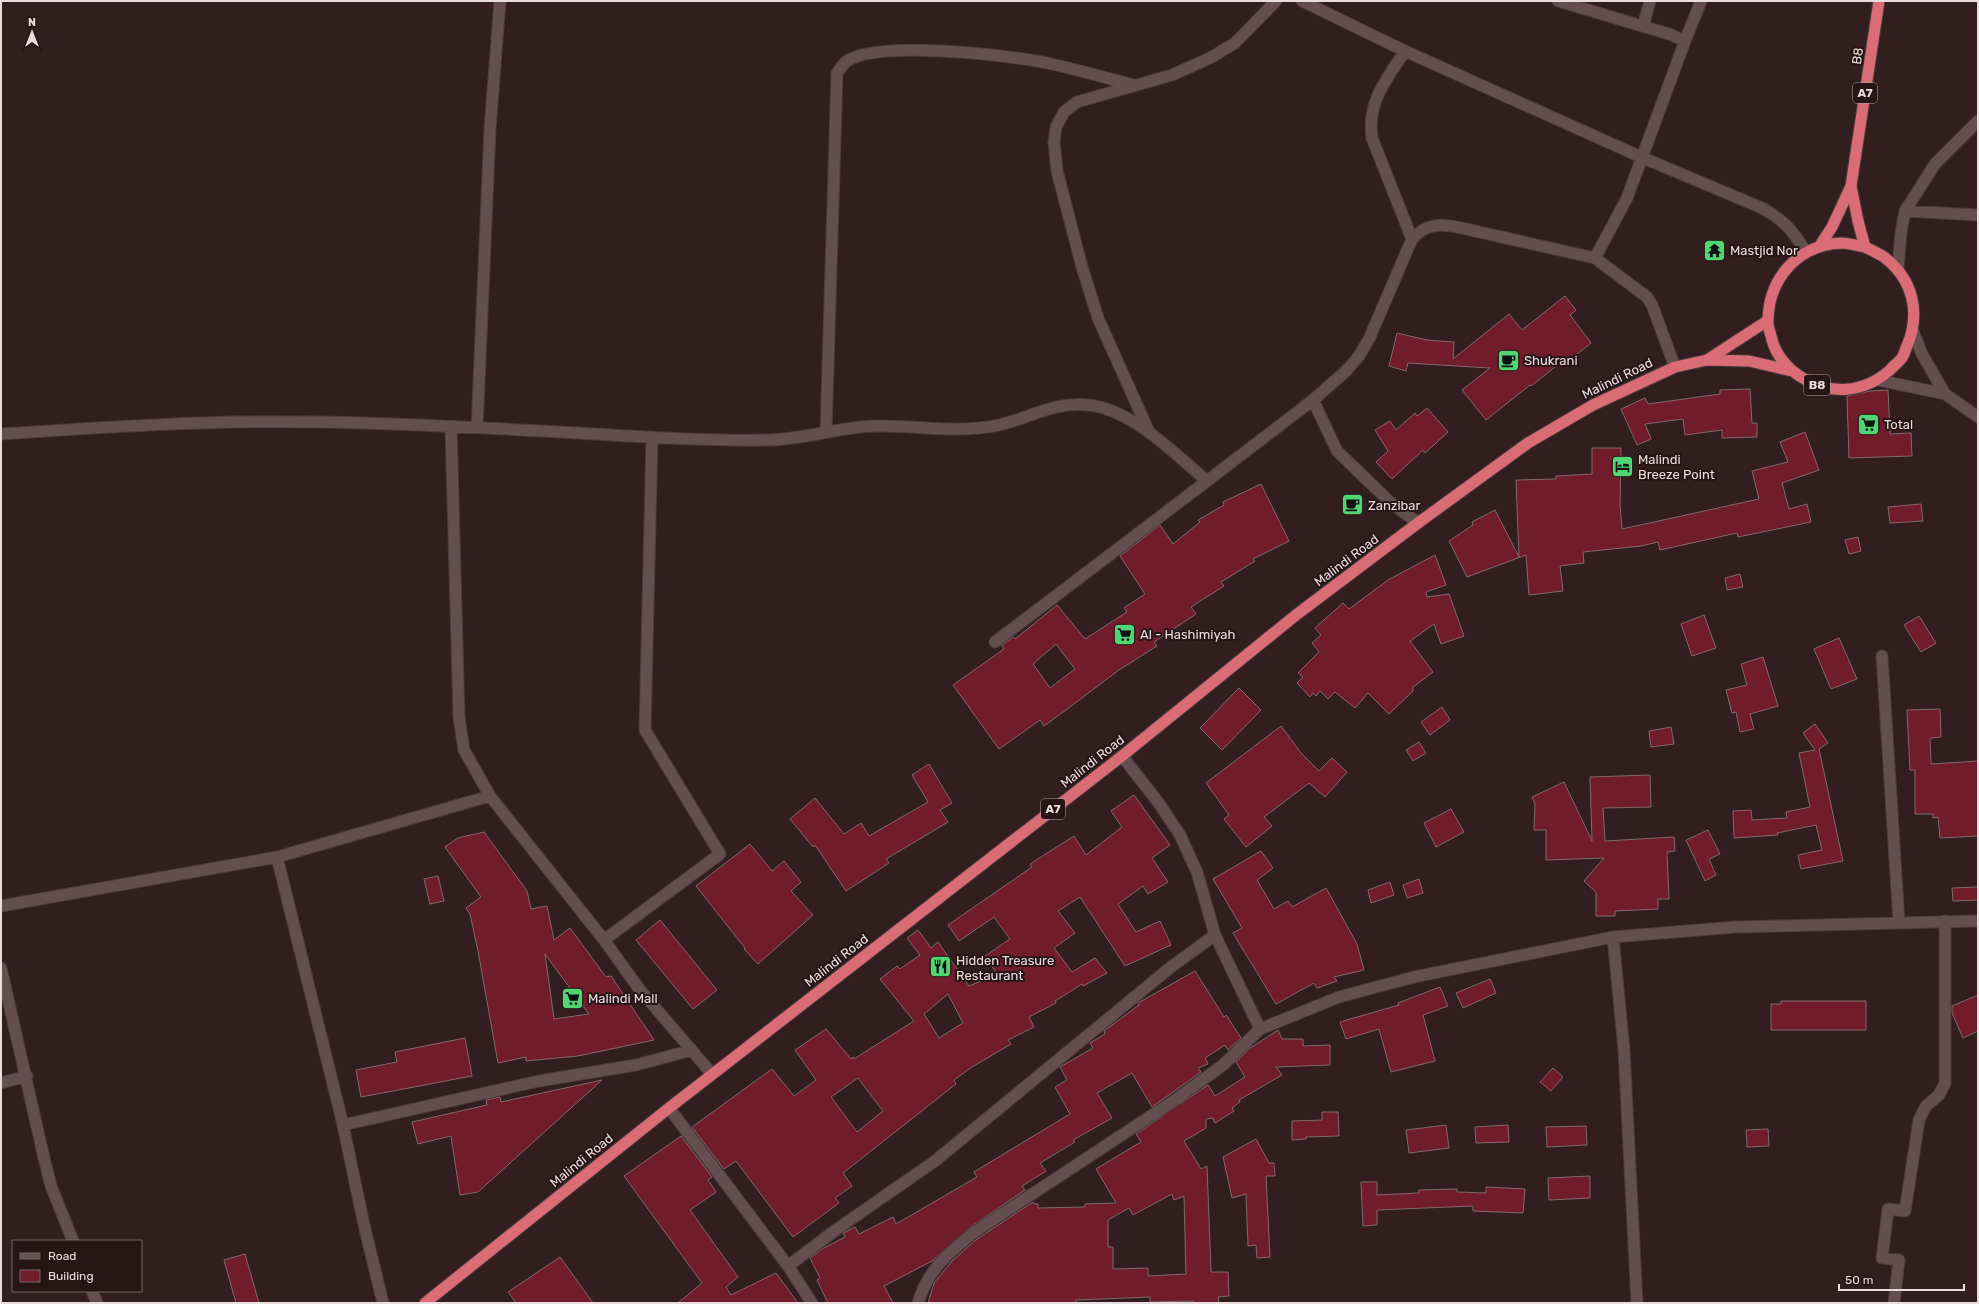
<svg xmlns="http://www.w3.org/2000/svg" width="1979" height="1304" viewBox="0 0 1979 1304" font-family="Rubik,sans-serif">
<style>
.building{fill:#701c2a;stroke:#826a6b;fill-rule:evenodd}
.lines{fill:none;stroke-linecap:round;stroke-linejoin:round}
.minor-casing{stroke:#4b3b3c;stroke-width:13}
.tertiary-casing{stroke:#4b3b3c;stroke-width:13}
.trunk-casing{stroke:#4b3b3c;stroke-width:13}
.minor{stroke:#654e4f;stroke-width:11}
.tertiary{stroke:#654e4f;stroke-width:11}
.trunk{stroke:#da6c76;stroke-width:11}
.labels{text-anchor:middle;stroke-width:4;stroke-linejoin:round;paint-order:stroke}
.shield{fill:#271516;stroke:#b0a1a2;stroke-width:1}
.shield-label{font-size:12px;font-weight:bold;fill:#ebddde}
.street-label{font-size:13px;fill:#ebddde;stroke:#271516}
.poi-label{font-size:13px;fill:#ebddde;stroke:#271516;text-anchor:start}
</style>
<rect width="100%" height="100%" fill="#321e1f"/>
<path class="building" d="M1565 296 1576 310 1570 315 1591 343 1562 366 1560 363 1531 386 1530 385 1486 420 1462 390 1490 368 1408 363 1406 371 1389 366 1397 333 1427 340 1454 342 1453 359 1509 314 1522 330Z
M1750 389 1752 423H1757V437L1722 438V430L1685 435 1683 419 1645 424 1651 439 1637 445 1621 409 1645 398 1648 404 1720 394V390Z
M1888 390 1890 434 1911 433 1912 456 1849 458 1847 396 1870 391Z
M1427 408 1448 432 1425 453 1423 450 1392 479 1376 462 1388 451 1375 430 1390 421 1396 430 1415 413 1417 416Z
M1805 432 1819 470 1782 483 1789 509 1807 504 1811 522 1738 537 1737 533 1660 550 1658 542 1641 546 1583 552 1584 563 1560 566 1563 591 1529 595 1526 555 1467 577 1449 541 1473 525 1472 522 1495 510 1519 557 1516 480 1556 479V476L1592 474V448H1621L1620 505 1622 529 1759 499 1752 471 1788 462 1780 442Z
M1261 484 1289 541 1253 559 1255 561 1221 582 1224 586 1191 607 1196 614 1154 642 1157 646 1119 670 1066 710 1044 726 1040 720 999 749 953 685 1004 649 1002 645 1013 637 1015 639 1057 605 1085 639 1127 612 1124 608 1145 594 1120 556 1160 525 1173 544 1200 522 1198 520 1224 505 1223 502ZM1056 644 1075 669 1050 688 1033 664Z
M1921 504 1923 521 1890 523 1888 507Z
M1858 537 1861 551 1849 554 1845 540Z
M1435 555 1446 585 1426 592 1427 597 1449 594 1464 636 1441 644 1434 624 1410 641 1433 672 1413 687V691L1389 714 1368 693 1355 708 1335 692 1328 699 1320 691 1316 696 1313 693 1310 697 1297 683 1303 677 1298 673 1319 652 1312 643 1321 635 1315 628 1343 603 1349 609 1388 580Z
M1740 574 1743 587 1727 590 1725 578Z
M1704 615 1716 648 1692 656 1681 624Z
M1919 616 1936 643 1921 652 1904 625Z
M1839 638 1857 679 1831 689 1814 649Z
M1763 657 1778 706 1750 714 1754 729 1740 732 1736 712 1732 713 1726 690 1747 685 1741 664Z
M1239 688 1261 710 1222 750 1200 728Z
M1442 707 1450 720 1430 735 1421 722Z
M1940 709 1941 737 1930 738 1931 764 1978 761V836L1940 838 1938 817 1933 818V814H1915V770H1910L1907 710Z
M1815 724 1828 743 1819 749 1843 861 1801 869 1798 855 1822 850 1816 825 1777 833 1778 835 1734 838 1733 811 1751 810 1752 820 1787 818 1786 812 1810 807 1799 753 1815 750 1803 733Z
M1281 726 1301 753 1319 771 1332 758 1347 772 1325 797 1309 783 1264 817 1272 826 1246 847 1224 819 1229 815 1206 783Z
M1671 727 1674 744 1651 747 1649 731Z
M1419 742 1426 753 1413 761 1406 750Z
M929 764 952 803 940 810 948 822 886 859 889 863 846 891 815 845 813 847 790 819 815 798 844 834 861 823 869 836 928 802 912 775Z
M1650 775 1651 807 1603 808 1605 841 1674 837 1675 851 1667 852 1669 899H1658V909L1615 911V916H1596V892L1584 881 1604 858 1546 860V830H1534L1535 804 1532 797 1564 782 1592 841 1590 777Z
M1134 795 1170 845 1152 858 1168 882 1148 894 1143 886 1118 904 1136 932 1160 921 1171 945 1125 966 1080 897 1058 911 1075 933 1054 948 1072 972 1095 958 1107 973 1083 986 1082 984 1055 1001 1056 1003 1029 1017 1034 1027 1008 1040 1011 1044 972 1067 954 1080 956 1084 843 1173 852 1186 835 1198 839 1203 793 1237 736 1161 724 1169 692 1127 772 1069 794 1096 816 1080 795 1050 826 1029 851 1059 853 1057 854 1059 914 1021 880 979 897 966 900 969 920 955 907 938 918 930 931 948 938 942 969 986 997 974 985 956 1010 939 994 917 959 941 948 925 1032 867 1030 864 1074 836 1086 855 1122 827 1111 811ZM948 994 963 1023 939 1038 924 1014ZM858 1078 883 1111 857 1132 831 1097Z
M1451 809 1464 832 1436 847 1424 823Z
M1708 830 1720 854 1709 859 1716 875 1705 881 1686 840Z
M484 832 527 891 531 909 547 906 554 940 570 928 606 977 611 976 654 1040 578 1056 526 1061V1057L498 1063 478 951 470 914 466 908 481 897 445 847 458 838ZM545 954 589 1014 554 1019Z
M750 844 772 871 784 861 801 882 791 891 813 915 758 964 744 949 745 948 696 886Z
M1261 851 1273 868 1257 880 1274 909 1288 901 1292 907 1326 888 1357 944 1364 970 1334 977 1337 981 1317 988 1314 983 1276 1004 1233 933 1242 928 1213 879Z
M438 876 444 901 430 904 424 879Z
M1419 879 1423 893 1407 898 1403 885Z
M1390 882 1394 895 1371 903 1368 890Z
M1978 887V900L1953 901 1952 888Z
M660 920 717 990 693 1009 636 940Z
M1195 971 1224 1017 1226 1015 1241 1038 1228 1050 1225 1045 1205 1058 1208 1064 1198 1068 1201 1072 1152 1107 1132 1073 1097 1093 1112 1118 1073 1140 1075 1142 1040 1163 1046 1171 1022 1186 1025 1190 969 1228 932 1261 884 1286 893 1303H828L817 1280 820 1278 810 1258 822 1249 845 1237 843 1233 855 1227 859 1234 893 1217 896 1224 977 1177 974 1172 1070 1114 1055 1087 1067 1080 1060 1067 1093 1048 1090 1043 1105 1034 1104 1031 1139 1005 1138 1003Z
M1490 979 1496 993 1463 1008 1456 993Z
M1440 987 1448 1006 1423 1015 1435 1061 1391 1072 1379 1029 1346 1039 1340 1022 1399 1005 1398 1003Z
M1978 995V1031L1963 1038 1952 1013V1006Z
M1781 1001H1866V1030H1771V1004H1781Z
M1278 1030 1282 1039H1303V1046L1330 1045V1065L1276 1067 1282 1075 1239 1100 1240 1102 1232 1108 1234 1111 1215 1123 1213 1118 1206 1119V1128L1184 1141 1201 1169 1207 1166 1211 1272H1228L1229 1296 1218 1297 1219 1303H1194V1301L1150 1302V1297L1076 1300V1303H928L934 1283 952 1261 977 1239 1033 1202 1034 1204H1038V1208L1085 1207V1204L1116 1203 1096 1169 1141 1142 1136 1134 1208 1085 1215 1096 1245 1077 1236 1062 1249 1049ZM1172 1194 1174 1200 1184 1196 1186 1274 1148 1276V1268L1113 1269V1247H1108V1220L1129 1208 1133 1215Z
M465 1038 472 1076 361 1097 356 1070 397 1062 395 1052Z
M1553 1068 1563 1077 1551 1091 1540 1082Z
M602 1080 478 1192 460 1195 451 1136 418 1144 412 1122 487 1105 486 1100 500 1097 501 1102Z
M1322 1112H1338L1339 1136 1306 1137V1139L1292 1140V1121L1322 1120Z
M1446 1125 1449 1148 1409 1153 1406 1130Z
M1508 1125 1509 1142 1476 1143 1475 1127Z
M1586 1126 1587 1145 1547 1147 1546 1127Z
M1768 1129 1769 1146 1747 1147 1746 1130Z
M681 1136 712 1177 708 1180 716 1192 690 1210 738 1277 726 1287 731 1295 776 1273 798 1303H678L702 1283 624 1176Z
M1256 1139 1269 1163H1274L1275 1176H1266L1270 1257 1257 1258 1256 1245 1248 1246 1246 1194 1232 1198 1223 1157Z
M1590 1176V1198L1549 1200 1548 1178Z
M1361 1182H1377V1195L1419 1193V1190L1457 1189V1192L1486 1193V1187L1525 1189 1523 1213 1473 1211V1206L1377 1210V1225L1363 1226Z
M245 1254 259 1303H236L224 1260Z
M560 1257 593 1303H516L508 1292Z"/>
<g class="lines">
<defs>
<path id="minor" d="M1302 1 1405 51 1641 157 1762 208C1784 220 1793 231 1806 252
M1558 1 1669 34 1685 41 1627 198 1595 258
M1643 26 1650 1
M1685 41 1701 1
M1405 51C1386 80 1367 102 1372 138L1412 239
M1905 211 1978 215
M1898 270 1901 232 1905 211 1935 164 1978 121
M1313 400 1337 451 1391 503 1418 523
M451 427 459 717 464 750 490 796 604 940 640 990 712 1074
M477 428 490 129 500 1
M826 432 837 73C840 69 843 64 847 61 879 40 1002 55 1042 62 1072 68 1103 77 1133 85
M1149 432 1098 318 1082 267 1057 171 1054 142 1056 127 1064 112 1077 102 1172 75 1210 58 1235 43 1276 1
M1 434C106 427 212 420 317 422 404 423 491 428 578 433 642 437 706 441 770 440 806 439 839 427 875 426 916 425 957 434 999 425 1030 418 1054 401 1089 405 1133 410 1175 454 1207 481L1313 400 1346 371 1359 356 1369 339 1412 239C1425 225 1438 223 1457 227L1595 258 1647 297 1652 305 1675 367
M995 642 1207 481
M1882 656 1899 922
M1122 756 1158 802 1180 835 1197 872 1215 935 1260 1029
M277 857 343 1125 364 1225 383 1303
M1 906 277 857 490 796
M1613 937 1624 1050 1637 1303
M604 940 720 854 645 730 652 437
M1 968 44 1158 51 1186 73 1241
M1 1083 27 1076
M669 1108 788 1266 812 1303
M343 1125 539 1081 636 1065 692 1050
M788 1266 837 1229 935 1161 1171 967 1215 935
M92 1291 97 1303
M918 1303C928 1269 947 1255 973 1233L1175 1100 1223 1065 1260 1029 1339 997 1414 977 1613 937 1736 927 1978 921
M1894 1303 1899 1260 1882 1258 1888 1209 1905 1211 1919 1120 1926 1106 1939 1095 1945 1083V921"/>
<path id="tertiary" d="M1913 331 1922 354 1945 394
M1878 380 1945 394 1978 417"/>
<path id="trunk" d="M1851 186 1858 221 1865 247C1871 250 1878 253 1884 257 1913 279 1921 313 1907 346 1905 350 1904 356 1901 359 1898 363 1893 366 1890 370 1864 393 1830 396 1801 377 1788 369 1776 355 1772 340 1771 334 1767 326 1768 320 1769 278 1798 245 1841 243 1849 243 1858 246 1865 247
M1819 247 1832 227 1851 186 1879 1
M1707 360 1767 321
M425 1303 669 1108 1122 756 1296 615 1418 523 1528 443 1593 405 1675 367 1707 360 1749 361 1792 371"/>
</defs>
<use href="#minor" class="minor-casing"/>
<use href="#tertiary" class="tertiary-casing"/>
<use href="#trunk" class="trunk-casing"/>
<use href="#minor" class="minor"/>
<use href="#tertiary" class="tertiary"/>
<use href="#trunk" class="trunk"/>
</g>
<defs>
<symbol id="temple-square" viewBox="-11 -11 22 22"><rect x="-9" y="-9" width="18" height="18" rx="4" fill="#51d674" stroke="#271516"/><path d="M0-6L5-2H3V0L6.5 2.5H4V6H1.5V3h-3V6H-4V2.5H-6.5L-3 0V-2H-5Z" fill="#111"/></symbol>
<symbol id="cafe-square" viewBox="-11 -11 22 22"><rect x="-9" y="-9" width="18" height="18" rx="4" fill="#51d674" stroke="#271516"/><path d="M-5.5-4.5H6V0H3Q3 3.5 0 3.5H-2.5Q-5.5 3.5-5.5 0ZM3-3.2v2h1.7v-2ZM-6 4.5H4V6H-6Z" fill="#111"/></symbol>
<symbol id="supermarket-square" viewBox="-11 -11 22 22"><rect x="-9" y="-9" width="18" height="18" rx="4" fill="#51d674" stroke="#271516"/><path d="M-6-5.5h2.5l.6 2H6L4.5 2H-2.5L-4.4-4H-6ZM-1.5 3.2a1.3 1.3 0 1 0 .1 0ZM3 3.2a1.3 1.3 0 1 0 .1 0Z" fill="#111"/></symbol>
<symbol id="hotel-square" viewBox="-11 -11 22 22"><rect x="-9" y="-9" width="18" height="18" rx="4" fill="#51d674" stroke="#271516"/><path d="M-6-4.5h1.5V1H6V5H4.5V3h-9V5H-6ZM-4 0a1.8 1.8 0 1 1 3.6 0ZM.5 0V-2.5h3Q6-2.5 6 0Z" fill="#111"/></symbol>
<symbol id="restaurant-square" viewBox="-11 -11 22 22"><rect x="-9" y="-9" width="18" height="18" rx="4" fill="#51d674" stroke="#271516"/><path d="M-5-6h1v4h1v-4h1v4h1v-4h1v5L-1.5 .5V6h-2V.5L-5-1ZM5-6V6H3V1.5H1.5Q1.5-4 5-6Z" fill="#111"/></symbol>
</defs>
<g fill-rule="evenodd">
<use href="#temple-square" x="1702" y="238" width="25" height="25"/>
<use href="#cafe-square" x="1496" y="348" width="25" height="25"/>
<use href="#supermarket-square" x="1856" y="412" width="25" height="25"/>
<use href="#hotel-square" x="1610" y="454" width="25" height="25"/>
<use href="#cafe-square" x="1340" y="492" width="25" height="25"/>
<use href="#supermarket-square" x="1112" y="622" width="25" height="25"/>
<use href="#restaurant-square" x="928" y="954" width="25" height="25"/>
<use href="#supermarket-square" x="560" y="986" width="25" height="25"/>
</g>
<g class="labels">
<g class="shield">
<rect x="1853" y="83" width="24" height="20" rx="3"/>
<rect x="1804" y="375" width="26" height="20" rx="3"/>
<rect x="1041" y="799" width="24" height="20" rx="3"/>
</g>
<g class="shield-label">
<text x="1865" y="97">A7</text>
<text x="1817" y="389">B8</text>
<text x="1053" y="813">A7</text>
</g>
<g class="street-label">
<text transform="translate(1857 56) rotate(-82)" y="5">B8</text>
<text transform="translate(1617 378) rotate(-26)" y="5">Malindi Road</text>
<text transform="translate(1346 560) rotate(-37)" y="5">Malindi Road</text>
<text transform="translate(1092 761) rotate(-38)" y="5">Malindi Road</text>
<text transform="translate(836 960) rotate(-38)" y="5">Malindi Road</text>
<text transform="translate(581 1160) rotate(-39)" y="5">Malindi Road</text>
</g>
<g class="poi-label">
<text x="1730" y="255">Mastjid Nor</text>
<text x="1524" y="365">Shukrani</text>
<text x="1884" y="429">Total</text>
<text x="1638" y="464">Malindi<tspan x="1638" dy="15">Breeze Point</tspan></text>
<text x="1368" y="510">Zanzibar</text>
<text x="1140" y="639">Al - Hashimiyah</text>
<text x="956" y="965">Hidden Treasure<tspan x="956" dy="15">Restaurant</tspan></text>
<text x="588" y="1003">Malindi Mall</text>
</g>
</g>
<rect width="1979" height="1304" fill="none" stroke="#ebddde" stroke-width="4"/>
<rect x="12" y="1240" width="130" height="52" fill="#271516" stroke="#756566"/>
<rect x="20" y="1253" width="20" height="6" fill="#654e4f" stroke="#756566"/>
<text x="48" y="1260" font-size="12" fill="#ebddde">Road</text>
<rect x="20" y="1270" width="20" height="12" fill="#701c2a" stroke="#756566"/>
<text x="48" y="1280" font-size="12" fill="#ebddde">Building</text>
<g transform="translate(32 32)" stroke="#271516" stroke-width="3" paint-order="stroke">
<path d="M0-3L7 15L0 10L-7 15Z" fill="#ebddde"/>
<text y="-6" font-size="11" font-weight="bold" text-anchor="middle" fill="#ebddde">N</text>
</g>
<path d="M1839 1284v6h125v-6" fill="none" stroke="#ebddde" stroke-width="2"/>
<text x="1845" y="1284" font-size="12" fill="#ebddde" stroke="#271516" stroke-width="3" paint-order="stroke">50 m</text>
</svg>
